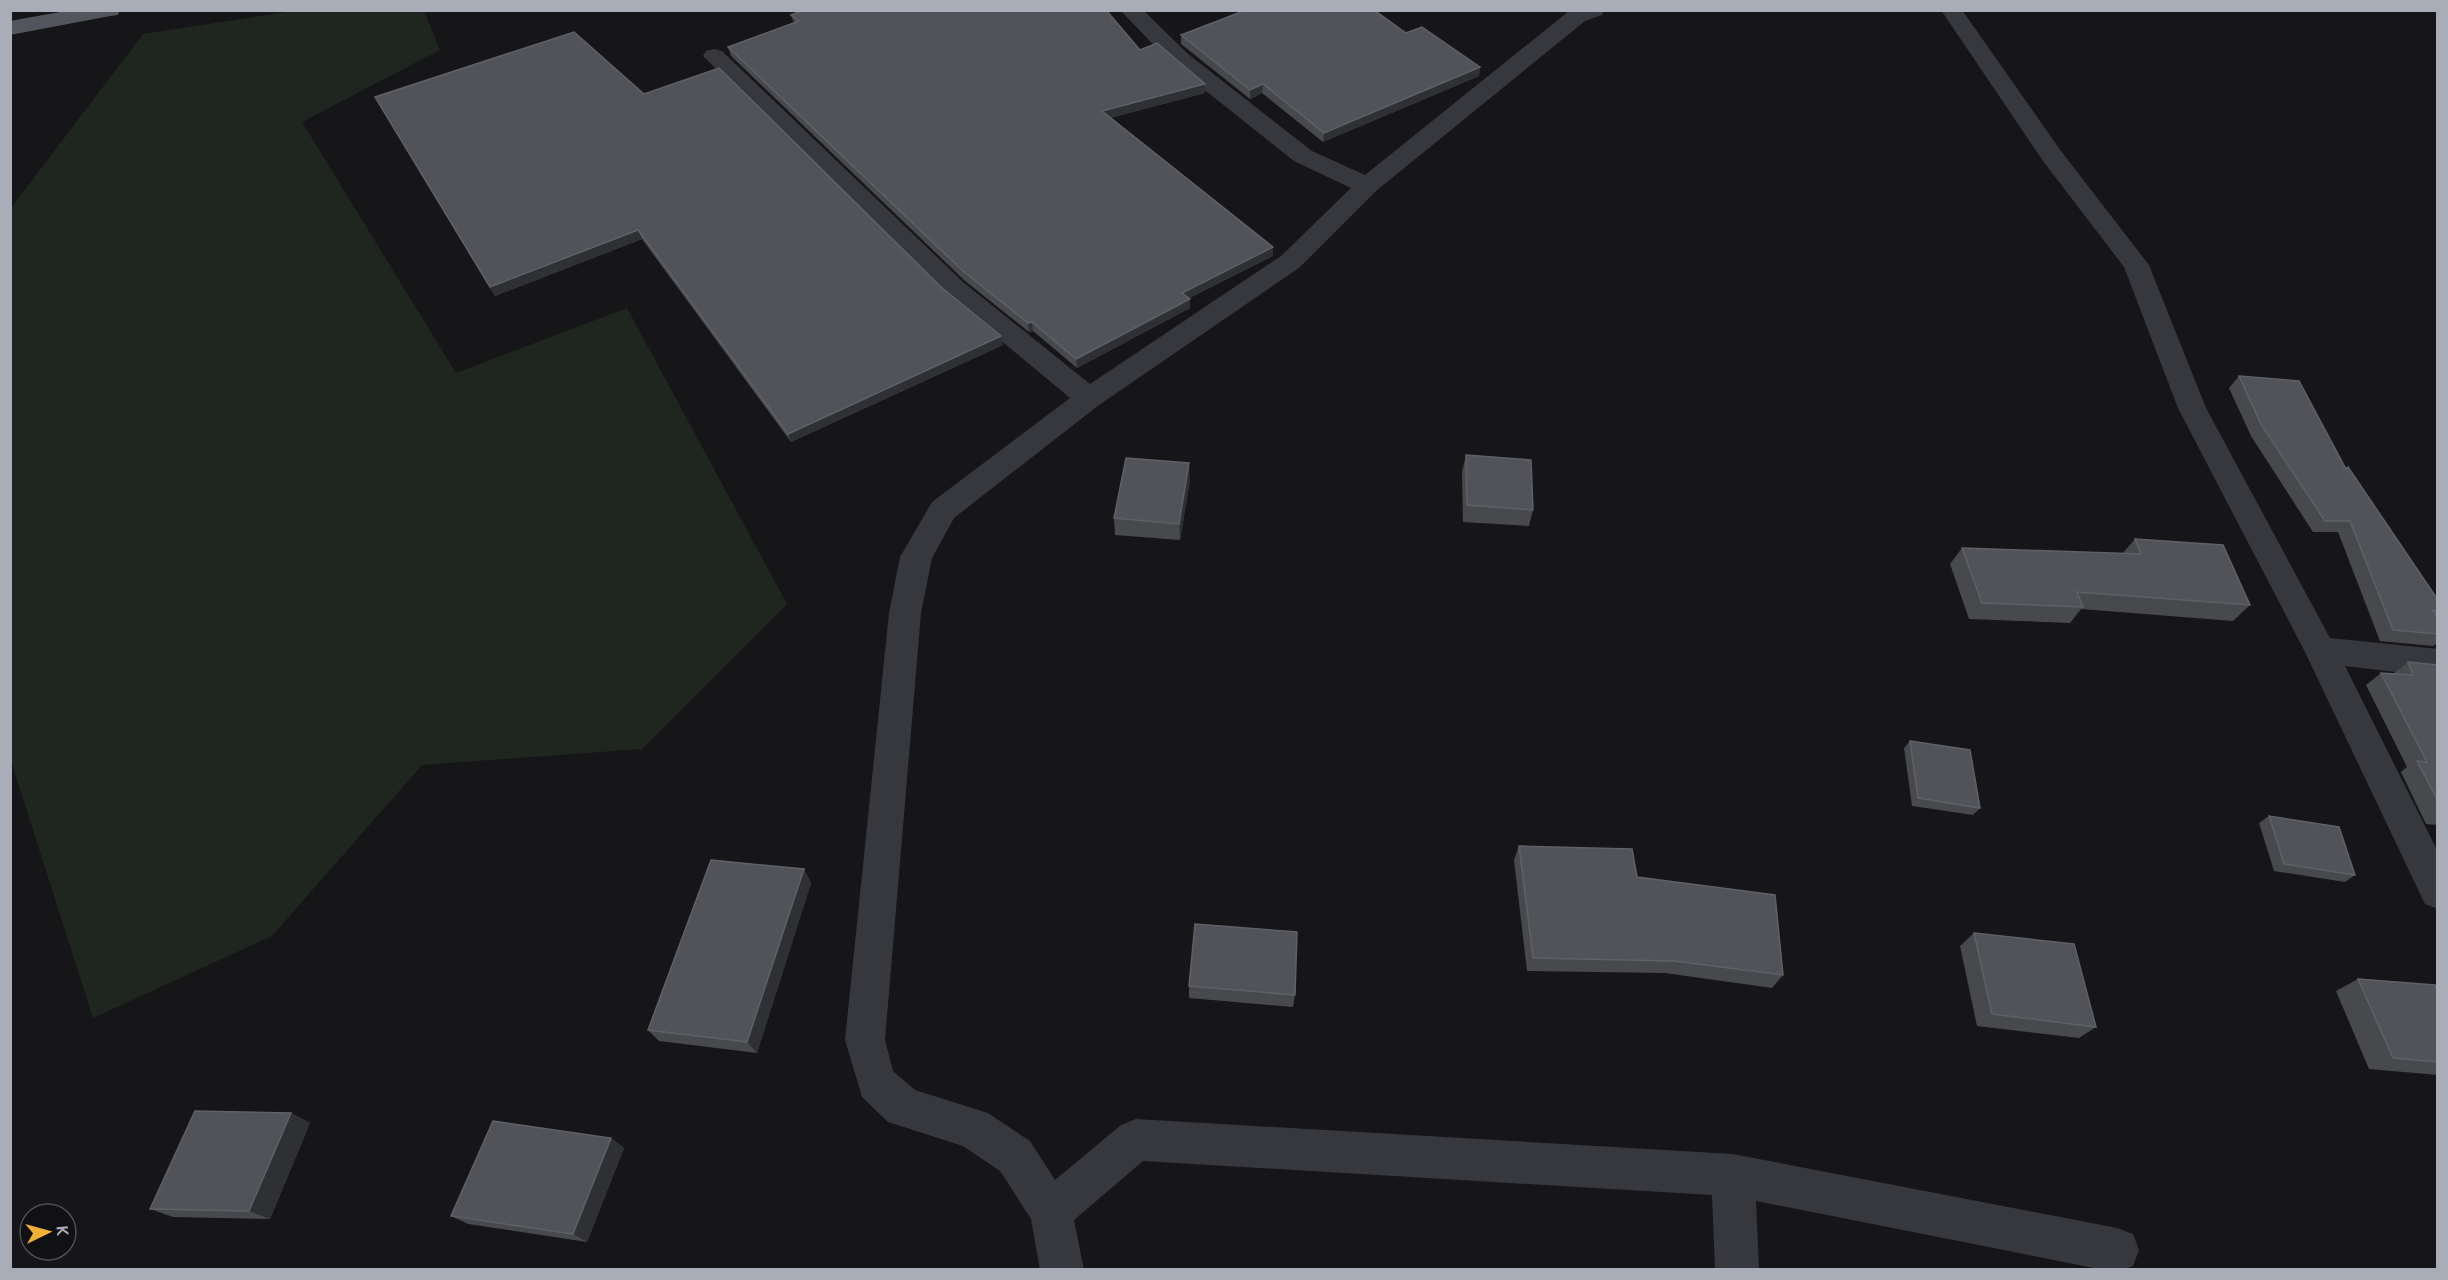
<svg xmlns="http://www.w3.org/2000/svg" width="2448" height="1280" viewBox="0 0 2448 1280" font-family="'Space Grotesk',sans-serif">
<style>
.green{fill:#1e261f}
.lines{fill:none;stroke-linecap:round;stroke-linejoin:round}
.minor{fill:#37383d;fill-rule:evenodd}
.major{fill:#53555c;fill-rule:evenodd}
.wall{fill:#47494d}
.shaded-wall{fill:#2f3033}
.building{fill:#525359;stroke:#5f6168;stroke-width:1.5}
</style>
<rect width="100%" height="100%" fill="#161618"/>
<path class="green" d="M293 11H424L440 50 302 122 456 373 627 308 787 604 642 749 422 765 272 936 93 1018 11 761V208L143 34Z"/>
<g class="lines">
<path class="minor" d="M1120 10H1143L1188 54 1312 151 1365 175 1569 11 1604 10 1602 15 1585 21 1376 191 1299 268 1099 405 954 518 932 558 921 613 885 1040 893 1071 915 1090 988 1113 1030 1141 1055 1180 1121 1125 1136 1119 1733 1154 2117 1228 2133 1234 2139 1250 2133 1266 2123 1270H2104L1756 1201 1759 1270H1715L1712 1195 1143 1161 1074 1220 1084 1270H1040L1031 1219 1000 1171 963 1146 888 1122 862 1097 845 1040 889 613 900 557 932 502 1070 398 945 294 703 56 706 51 714 49 722 51 963 282 1090 384 1281 256 1351 188 1294 161 1172 64Z
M1941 10H1962L2061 151 2149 265 2206 408 2330 638 2438 649V677L2345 666 2438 852V909L2425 904 2305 652 2178 408 2124 267 2043 161Z"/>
<path class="major" d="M71 10H120L118 15 110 16 10 35V21Z"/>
</g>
<path class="wall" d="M791 15 1140 50 1205 93 1110 118 1273 247V256L1189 298 1190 299V308L1077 368 1033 331 1029 332 964 280 731 56 728 47 794 23Z
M1406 33 1480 67 1479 76 1323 142 1262 93 1250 99 1181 44V35Z
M380 106 941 287 1003 345 791 442 642 239 495 296Z
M2239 376 2346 469 2438 600V643L2433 646 2380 641 2338 532H2313L2251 436 2229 388Z
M1466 455 1533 510 1529 526 1463 522 1462 472Z
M1190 480 1180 540 1115 535 1114 518Z
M2135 539 2250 605 2233 621 2081 609 2070 623 1969 619 1950 564 1962 548 2122 554Z
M2408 662 2438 665V825L2426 824 2401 772 2407 767 2366 685 2381 673 2393 674Z
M1910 741 1980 808 1973 815 1912 806 1904 748Z
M2269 816 2355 875 2345 882 2274 871 2259 823Z
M1519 846 1637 877 1783 975 1772 988 1665 973 1527 971 1514 860Z
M804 869 811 883 757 1053 659 1041 648 1030Z
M1974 933 2096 1027 2079 1038 1977 1026 1960 946Z
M2358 979 2438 991V1075L2369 1069 2336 991Z
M1189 986 1295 995 1293 1007 1189 998Z
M291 1113 310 1123 270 1219 173 1217 150 1209Z
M611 1138 624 1148 587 1242 468 1224 451 1216Z"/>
<path class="shaded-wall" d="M1480 67 1479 76 1323 142 1324 133Z
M1205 84V93L1102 120V111Z
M1263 84 1262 93 1250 99V90Z
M638 230 642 239 495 296 490 287Z
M1273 247V256L1182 302V293Z
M1190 299V308L1077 368 1076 359Z
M1032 322 1033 331 1029 332 1028 323Z
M1001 336 1003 345 791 442 788 434Z
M1189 463 1190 480 1180 540 1179 524Z
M804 869 811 883 757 1053 747 1042Z
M291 1113 310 1123 270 1219 249 1211Z
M611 1138 624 1148 587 1242 573 1234Z"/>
<path class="building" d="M803 10H1106L1140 50 1157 43 1205 84 1102 111 1273 247 1182 293 1190 299 1076 359 1032 322 1028 323 963 271 728 47 799 21 791 15Z
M1246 10H1374L1406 33 1422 27 1480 67 1324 133 1263 84 1250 90 1181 35Z
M574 32 644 94 719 68 941 287 1001 336 788 434 638 230 490 287 375 97Z
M2239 376 2299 381 2346 469 2348 467 2438 600V611L2433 610 2438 618V634L2393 630 2350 521H2325L2261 424Z
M1466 455 1531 460 1533 510 1467 505Z
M1126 458 1189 463 1179 524 1114 518Z
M2135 539 2223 545 2250 605 2077 592 2083 607 1982 603 1962 548 2141 554Z
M2408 662 2438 665V801L2417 761 2427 762 2381 673 2413 675Z
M1910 741 1970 750 1980 808 1918 798Z
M2269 816 2339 827 2355 875 2284 864Z
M1519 846 1632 849 1637 877 1775 895 1783 975 1674 961 1533 958Z
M711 860 804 869 747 1042 648 1030Z
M1195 924 1297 932 1295 995 1189 986Z
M1974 933 2074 944 2096 1027 1992 1014Z
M2358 979 2435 985 2438 991V1062L2393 1058Z
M195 1111 291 1113 249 1211 150 1209Z
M493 1121 611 1138 573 1234 451 1216Z"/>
<rect width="2448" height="1280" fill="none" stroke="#a8adb8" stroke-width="24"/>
<g transform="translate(48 1232) rotate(85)"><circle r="28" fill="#111113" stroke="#4d4f55" stroke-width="1.5"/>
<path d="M0-4.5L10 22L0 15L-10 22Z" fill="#f2b134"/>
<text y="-9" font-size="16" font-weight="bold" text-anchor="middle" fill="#a8adb8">K</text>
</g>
</svg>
